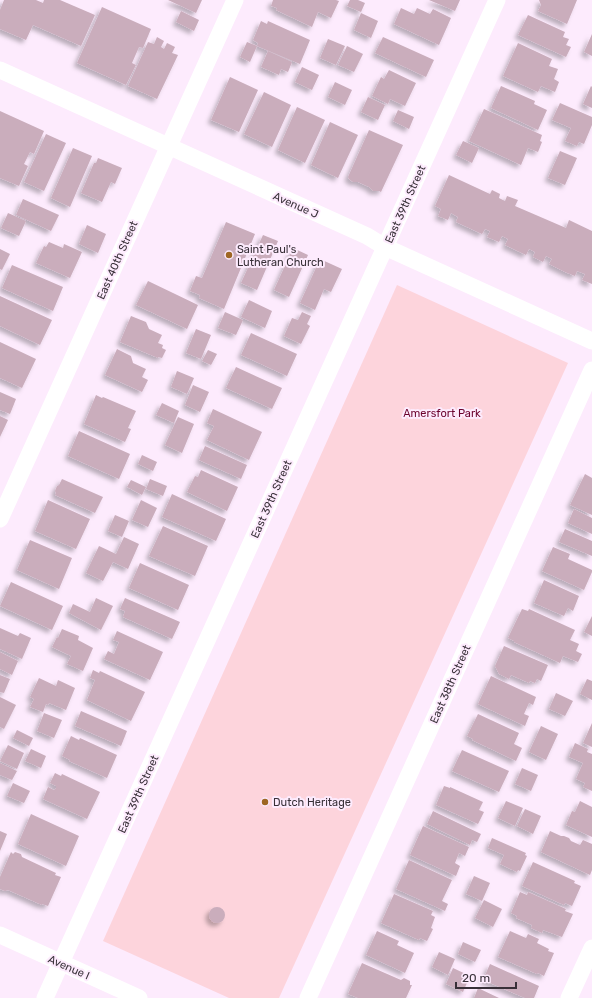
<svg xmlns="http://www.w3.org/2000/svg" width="592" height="998" viewBox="0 0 592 998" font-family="Rubik,sans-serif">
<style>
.green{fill:#fdd4dc}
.building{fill:#caadbc;filter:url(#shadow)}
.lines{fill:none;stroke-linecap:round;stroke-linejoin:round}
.minor{stroke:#fff;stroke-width:17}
.poi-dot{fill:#9e6623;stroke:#fdebfd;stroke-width:1.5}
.labels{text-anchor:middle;stroke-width:4;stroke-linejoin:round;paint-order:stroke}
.street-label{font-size:11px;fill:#383038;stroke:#fdebfd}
.poi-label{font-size:11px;fill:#383038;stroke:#fdebfd;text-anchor:start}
.park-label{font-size:11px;fill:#6b022d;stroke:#fdebfd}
</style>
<defs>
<filter id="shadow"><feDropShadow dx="-3.5" dy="3.5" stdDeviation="2" flood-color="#0004"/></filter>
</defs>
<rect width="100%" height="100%" fill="#fdebfd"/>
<path class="green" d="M397 285 568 363 279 998H229L103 941Z"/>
<path class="building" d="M4 0H36L43 3 44 0H60L95 15 81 46 33 25 26 40 0 29V10Z
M168 0H202L196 13Z
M273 0H336L339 1 331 18 318 12 312 27 276 10 277 8 271 6Z
M350 0H358L365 3 361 12 347 6Z
M429 0H460L455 11Z
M539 0H577L567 24 538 11 541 5Z
M102 7 151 29 143 48 139 47 132 63 136 65 126 85 77 63Z
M401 8 414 14 417 8 430 14 433 9 451 18 439 45 394 24Z
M181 11 199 20 194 31 176 22Z
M361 13 378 21 371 38 354 30Z
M528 15 565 32 563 37 569 39 566 45 571 47 566 57 518 35Z
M261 21 267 24 268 21 310 40 300 64 257 46 258 43 253 40Z
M592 34V56L584 52Z
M157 37 164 41 161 47 164 49 167 43 175 47 172 53 178 55 157 99 128 86 148 42 154 44Z
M383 37 434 60 426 77 375 53Z
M328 39 345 46 336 65 320 58Z
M247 42 257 46 250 62 240 57Z
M518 43 552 59 549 66 558 69 554 79 559 82 555 92 541 86 538 92 503 76Z
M347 46 363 54 354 72 338 65Z
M268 51 292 62 288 72 281 69 279 75 261 67Z
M302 67 319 75 312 90 295 82Z
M389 70 416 83 405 106 390 99 388 104 372 96 381 77 384 79Z
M230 77 258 90 239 132 211 120Z
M335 82 352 90 345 105 328 97Z
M501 86 535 101 534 104 547 110 538 130 491 108Z
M591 86 592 87V108L583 104Z
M264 92 291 105 272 147 244 134Z
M368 97 385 105 378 120 361 112Z
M560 103 592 117V125L584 144 579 142 577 146 565 141 571 128 552 120Z
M297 107 325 120 305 163 278 150Z
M484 109 542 135 540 141 542 142 538 152 528 148 521 165 469 141Z
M398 110 414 117 409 129 393 121Z
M0 111 44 131 34 154 30 152 24 164 28 166 19 186 0 178Z
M330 122 358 135 338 178 311 165Z
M369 130 403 145 381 192 379 191H373L369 187 358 182H353L349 179 348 177Z
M46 134 66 143 44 191 24 182Z
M463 141 479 148 472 163 456 155Z
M73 148 92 156 70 207 51 198Z
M560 151 577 158 565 185 548 178Z
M98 158 122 168 115 184 111 182 102 202 81 193 94 163H96Z
M449 175 490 194 492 190 500 194 499 198 505 201 507 196 518 200 515 206 566 228 569 220 592 231V284L582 280 585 274 577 271 575 276 565 272 549 264 552 259 546 256 543 262 533 257 535 252 529 249 526 255 505 245 508 239 502 236 499 242 487 237 490 231 485 229 482 234 456 222 458 217 451 213 448 220 438 216 441 209 435 206Z
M23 199 59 215 51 231 16 215Z
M8 213 26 221 19 236 1 228Z
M226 222 255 234 224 309 199 298 200 295 190 291 196 276 202 278Z
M87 225 106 234 98 253 79 244Z
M263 235 278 241 257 290 241 283Z
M49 242 63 248 64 244 82 252 70 278 36 263 44 246 46 247Z
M293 248 308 255 289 297 274 290Z
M0 249 10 254 2 270 0 269Z
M320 259 342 269 331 292 324 289 315 310 300 303Z
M12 265 63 287 53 311 2 288Z
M148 281 198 305 187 329 136 305Z
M0 296 52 320 40 345 0 326Z
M249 300 272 311 265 328 241 317Z
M225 312 243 320 236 335 218 328Z
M302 312 311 316 307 324 310 326 301 344 284 336 292 318 298 320Z
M131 316 146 322 149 329 162 335 158 343 163 345 162 348 166 350 162 358 158 357V358L120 342Z
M196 329 211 335 201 359 186 353Z
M251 333 297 354 287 376 241 355Z
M0 342 36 359 22 388 0 378Z
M117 349 131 356 133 363 146 369 142 377 148 380 142 392 105 375Z
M208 350 217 354 211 365 202 361Z
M236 367 282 388 272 409 226 388Z
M177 371 194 378 187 394 171 387Z
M193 385 209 392 200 412 185 405Z
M0 392 16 399 10 414 0 410Z
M96 395 102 398 103 397 136 411 128 428 131 429 125 442 84 424Z
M162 403 179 411 174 423 156 415Z
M213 409 262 432 249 460 207 440 214 426 207 423Z
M0 416 8 420 0 437Z
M178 417 194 424 182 453 165 445Z
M79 431 130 454 119 479 68 456Z
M205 446 247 465 241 479 199 460Z
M142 455 157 462 153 471 138 464Z
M201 470 238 487 227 511 187 492 195 476 198 477Z
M585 474 592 478V515L570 505Z
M62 479 103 497 95 513 55 495 56 493 55 491 57 486 59 485Z
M150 479 167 486 163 496 146 489Z
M131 480 146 487 142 495 127 487Z
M172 494 226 519 216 541 162 517Z
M48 500 90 519 76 549 35 531Z
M141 500 157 508 148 527 132 520Z
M574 509 592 518V534L568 523Z
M115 515 129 521 122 537 108 531Z
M163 526 208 546 195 576 149 556Z
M565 529 592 541V556L559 542Z
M124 537 139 544 128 569 113 562 103 581 86 573 99 546 116 554Z
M30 540 72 558 59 589 17 570Z
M553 547 570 554 568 559 592 570V572L584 590 542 571Z
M140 563 189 585 178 610 129 588Z
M544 580 579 596 573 611 568 608 564 616 534 603Z
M11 582 63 606 52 630 0 606Z
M96 598 113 606 101 630 69 613 73 604 90 612Z
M125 598 180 622 172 639 123 617 125 611 120 609Z
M522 609 528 611 529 609 575 630 570 640 579 644 576 651 582 654 578 662 563 656 560 663 514 642V641L508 638Z
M592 616V636L584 632Z
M0 628 18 636 20 633 31 638 22 659 0 649Z
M62 629 79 636 78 640 93 648 83 671 67 664 71 656 52 647 57 637 58 638Z
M117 631 163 652 150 680 104 659 108 651 114 654 119 642 113 640Z
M504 646 548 665 541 681 537 679 535 683 530 681 529 683 511 675 509 679 499 674 495 666Z
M0 652 18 661 12 675 0 669Z
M93 670 99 673 100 671 145 692 131 721 87 700 95 680 90 678Z
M0 675 10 679 4 693 0 692Z
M491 676 536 697 533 705 529 703 524 714 529 716 525 726 478 704Z
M39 678 56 686 58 680 75 688 66 710 49 703 48 705 46 704 43 712 30 707 34 699 30 697Z
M587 679 592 681V700L580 694Z
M556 693 573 701 565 716 549 709Z
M0 697 16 705 4 729 0 727Z
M81 711 127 731 121 746 75 726Z
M44 713 62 720 54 738 37 731Z
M478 714 519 733 514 744 522 748 516 761 472 740 473 739 467 736Z
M592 723V747L583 743Z
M541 726 558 734 546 760 529 752Z
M17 730 33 738 29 746 13 738Z
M71 736 79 740 80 738 117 755 107 778 69 761 70 760 62 756Z
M575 743 588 749 587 752 592 754V791L583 787 585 783 576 779 583 763 569 757Z
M8 745 24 753 17 769 0 761Z
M31 749 46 756 41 768 25 761Z
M462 750 509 771 499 792 452 771Z
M0 763 17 771 12 780 0 775Z
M522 768 538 775 531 791 515 784Z
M55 773 61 776 62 774 100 792 87 819 43 799 48 787 54 790 56 788V786L50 783Z
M13 783 30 791 24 803 7 796Z
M444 786 450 788V787L483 802 479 810 484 812 478 824 436 805Z
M506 801 523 808 515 826 498 818Z
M580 801 592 807V837L566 825 572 811 575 812Z
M525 809 541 816 533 834 517 826Z
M433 811 481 834 477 842 472 840 470 845 427 824Z
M31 814 79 836 66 866 18 844Z
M423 826 469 847 465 856 459 853 455 863 460 866 456 876 410 855Z
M0 831 7 834 0 851Z
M550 831 561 836H564L569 838 571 841 580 845 583 840 592 844V870L590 875 541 852Z
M492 838 526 853 525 855 527 856 520 871 518 870 517 872 500 864 504 855 488 848Z
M11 852 13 854 15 852 21 854 22 857 56 873 55 875 61 877 48 906 42 904V905L8 890 5 891 0 889V877Z
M409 860 452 880 442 901 448 904 445 911 396 889Z
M533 862 575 881 574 883 581 886 572 906 565 903 564 905 522 886Z
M474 876 490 883 482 901 466 894Z
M520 892 527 895 528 892 566 909 565 911 573 914 562 937 543 930 542 933 531 928 532 925 516 918 517 916 511 913Z
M394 894 433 911 431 915 435 917 431 928 433 929 427 941 420 938 419 940 381 923Z
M484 900 502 909 493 927 475 918Z
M209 915a8 8 0 1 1 16 0a8 8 0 1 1-16 0Z
M377 931 399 941 397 945 414 953 405 973 366 955Z
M510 931 526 938 528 934 539 939 537 943 549 949 548 951 554 953 544 976 538 973 537 974 498 957Z
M463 942 481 950 475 962 458 954Z
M439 952 455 959 448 975 432 967Z
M362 963 401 980 404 978 410 981V985H412L406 998H358L348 994Z
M490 964 539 986 534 998H525L483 980Z
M453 968 470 976 463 992 446 984Z
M478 988 499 998H474Z"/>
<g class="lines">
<path class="minor" d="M0 70 367 236 385 247 592 341
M0 519 235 0
M0 935 139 998
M45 998 497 0
M308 998 592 370
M569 998 592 948"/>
</g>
<g class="poi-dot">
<circle cx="229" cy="255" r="4"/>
<circle cx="265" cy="802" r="4"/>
</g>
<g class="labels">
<g class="street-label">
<text transform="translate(405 204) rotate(-66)" y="4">East 39th Street</text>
<text transform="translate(296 205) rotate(24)" y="4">Avenue J</text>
<text transform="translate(117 260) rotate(-66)" y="4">East 40th Street</text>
<text transform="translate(271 499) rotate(-66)" y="4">East 39th Street</text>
<text transform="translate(450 684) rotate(-66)" y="4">East 38th Street</text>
<text transform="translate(138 794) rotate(-66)" y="4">East 39th Street</text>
<text transform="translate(69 967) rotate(24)" y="4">Avenue I</text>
</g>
<g class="poi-label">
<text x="237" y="253">Saint Paul's<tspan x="237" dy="13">Lutheran Church</tspan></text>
<text x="273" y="806">Dutch Heritage</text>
</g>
<g class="park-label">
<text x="442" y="417">Amersfort Park</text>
</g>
</g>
<path d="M456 982v6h60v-6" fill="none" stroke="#383038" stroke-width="2"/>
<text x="462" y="982" font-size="12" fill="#383038" stroke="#fdebfd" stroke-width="3" paint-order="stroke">20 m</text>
</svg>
